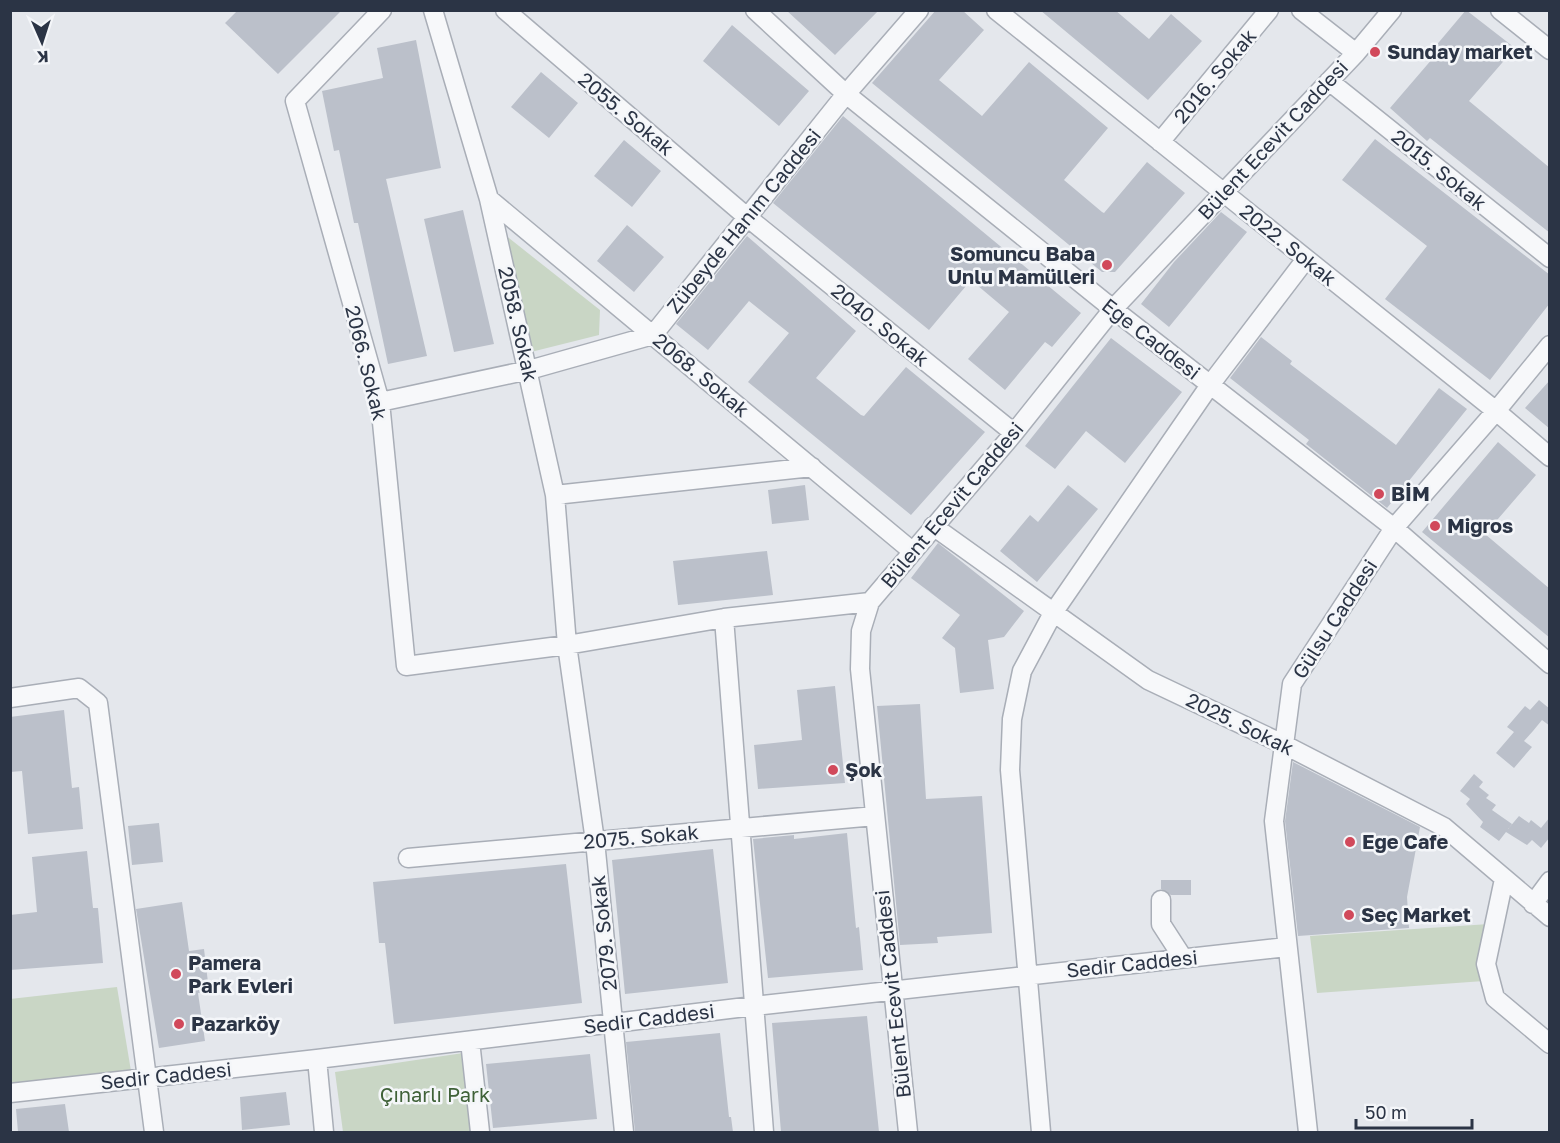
<svg xmlns="http://www.w3.org/2000/svg" width="1560" height="1143" viewBox="0 0 1560 1143" font-family="'Golos Text',sans-serif">
<style>
.green{fill:#c9d6c5}
.building{fill:#bbc0ca}
.lines{fill:none;stroke-linecap:round;stroke-linejoin:round}
.minor-casing{stroke:#a9aeb7;stroke-width:21}
.minor{stroke:#f7f8fa;stroke-width:18}
.poi-dot{fill:#d1495b;stroke:#f4f6f9;stroke-width:2}
.labels{text-anchor:middle;stroke-width:5;stroke-linejoin:round;paint-order:stroke}
.poi-label{font-size:20px;font-weight:bold;fill:#2b3445;stroke:#f4f6f9;text-anchor:start}
.street-label{font-size:20px;fill:#2b3445;stroke:#f4f6f9}
.park-label{font-size:20px;fill:#3f6138;stroke:#f4f6f9}
</style>
<rect width="100%" height="100%" fill="#e4e7ec"/>
<path class="green" d="M505 235 600 310 599 335 531 352Z
M1489 924 1484 981 1317 993 1310 936Z
M117 987 131 1071 11 1085 10 999Z
M470 1052 477 1132H343L335 1072Z"/>
<path class="building" d="M238 10H342L278 74 225 23Z
M786 10H879L835 55Z
M936 10H962L984 30 939 80 982 116 1029 62 1108 128 1064 180 1102 212 1104 213 1147 162 1185 193 1115 272H1102L872 83Z
M1040 10H1115L1149 39 1171 14 1202 41 1148 100Z
M1466 10 1515 48 1469 101 1550 168V233L1430 138 1427 141 1390 108 1439 51 1434 48Z
M732 25 809 91 779 126 703 61Z
M416 40 441 168 386 179 427 356 388 364 358 223H354L339 150 334 151 322 91 383 78 377 48Z
M541 72 578 103 549 138 511 107Z
M843 116 1081 313 1052 347 1045 342 1005 390 968 359 1009 312 971 280 929 330 773 203Z
M1375 139 1550 275V303L1490 380 1385 299 1427 246 1342 180Z
M624 140 661 171 632 207 594 176Z
M463 210 494 344 454 352 424 219Z
M1221 212 1247 232 1169 327 1141 304 1174 262Z
M627 225 664 257 634 292 597 261Z
M747 236 856 331 816 378 861 415 864 416 906 367 985 432 911 515 748 382 789 333 749 301 708 350 676 324Z
M1261 337 1292 361 1290 364 1396 445 1439 388 1467 409 1387 508 1306 444 1309 440 1230 378Z
M1111 338 1182 392 1125 463 1086 431 1055 469 1025 446Z
M1550 380V429L1525 408Z
M1498 442 1536 475 1485 534 1550 589V638L1422 532Z
M805 485 809 520 772 524 768 490Z
M1068 485 1098 509 1037 582 1000 551 1030 515 1038 522Z
M938 543 1024 611 1004 637 988 640 994 689 960 693 955 648 942 638 960 615 911 578Z
M767 551 773 595 678 605 673 561Z
M835 686 845 783 758 789 754 745 802 740 797 690Z
M1539 700 1550 709V726L1542 720 1533 731 1524 741 1532 747 1514 768 1496 753 1514 732 1507 727 1525 706 1530 710Z
M920 704 926 799 982 796 992 933 937 937 938 943 900 945 877 706Z
M64 710 72 788 79 787 83 829 28 834 22 771 10 772V717Z
M1293 762 1420 827 1407 897 1409 928 1298 936 1285 821Z
M1474 774 1483 782 1479 787 1489 795 1486 798 1496 805 1492 810 1512 824 1508 829 1519 816 1529 823 1531 820 1541 828 1550 817V837L1541 848 1532 840 1527 845 1506 832 1499 841 1480 827 1483 822 1466 804 1470 799 1460 791Z
M159 823 163 862 132 865 128 826Z
M847 833 856 928 859 927 863 970 768 978 753 839 794 835V839Z
M713 849 728 983 625 994 612 860Z
M87 851 93 908H98L103 963 10 970V915L37 912 32 857Z
M566 864 582 1003 394 1024 385 943H379L373 882Z
M1161 880H1191V895H1171L1161 889Z
M182 902 189 951 204 949 209 991 198 993 205 1041 159 1048 136 909Z
M867 1016 879 1132H781L772 1023Z
M720 1033 729 1117H731L733 1132H635L626 1042Z
M590 1054 597 1119 493 1128 486 1064Z
M286 1092 290 1125 242 1130 240 1097Z
M65 1104 69 1132H18L16 1109Z"/>
<g class="lines">
<defs>
<path id="minor" d="M382 10 295 101 380 402 406 666 567 645 724 618 870 602
M433 10 489 199 555 495 567 645 595 841 624 1132
M505 10 747 217 1014 433
M755 10 846 94 1113 309 1394 528 1550 664
M996 10 1496 411 1550 457
M1301 10 1356 53
M1500 10 1550 50
M1329 81 1550 258
M1160 142 1269 10
M489 199 912 551
M380 402 529 370 653 335 846 94 919 10
M555 495 812 467
M933 526 1148 680 1283 744 1444 827 1550 917
M724 618 764 1132
M10 698 79 688 98 703 154 1132
M408 858 875 816
M1504 879 1486 964 1495 998 1550 1044
M1161 900V924L1183 958
M1533 904 1550 881
M470 1041 480 1132
M317 1059 324 1132
M10 1093 317 1059 754 1006 1287 947
M908 1132 860 669 861 631 870 602 1014 433 1113 309 1356 53 1392 10
M1041 1132 1010 770 1012 719 1022 671 1053 613 1210 385 1306 259
M1308 1132 1274 821 1292 684 1394 528 1496 411 1550 345"/>
</defs>
<use href="#minor" class="minor-casing"/>
<use href="#minor" class="minor"/>
</g>
<g class="poi-dot">
<circle cx="1375" cy="52" r="6"/>
<circle cx="1107" cy="265" r="6"/>
<circle cx="1379" cy="494" r="6"/>
<circle cx="1435" cy="526" r="6"/>
<circle cx="833" cy="770" r="6"/>
<circle cx="1350" cy="842" r="6"/>
<circle cx="1349" cy="915" r="6"/>
<circle cx="176" cy="974" r="6"/>
<circle cx="179" cy="1024" r="6"/>
</g>
<g class="labels">
<g class="poi-label">
<text x="1387" y="59">Sunday market</text>
<text x="1095" y="261" text-anchor="end">Somuncu Baba<tspan x="1095" dy="23">Unlu Mamülleri</tspan></text>
<text x="1391" y="501">BİM</text>
<text x="1447" y="533">Migros</text>
<text x="845" y="777">Şok</text>
<text x="1362" y="849">Ege Cafe</text>
<text x="1361" y="922">Seç Market</text>
<text x="188" y="970">Pamera<tspan x="188" dy="23">Park Evleri</tspan></text>
<text x="191" y="1031">Pazarköy</text>
</g>
<g class="street-label">
<text transform="translate(1215 76) rotate(-50)" y="7">2016. Sokak</text>
<text transform="translate(626 114) rotate(40)" y="7">2055. Sokak</text>
<text transform="translate(1273 140) rotate(-47)" y="7">Bülent Ecevit Caddesi</text>
<text transform="translate(1439 170) rotate(39)" y="7">2015. Sokak</text>
<text transform="translate(744 221) rotate(-51)" y="7">Zübeyde Hanım Caddesi</text>
<text transform="translate(1288 245) rotate(39)" y="7">2022. Sokak</text>
<text transform="translate(518 324) rotate(77)" y="7">2058. Sokak</text>
<text transform="translate(880 325) rotate(39)" y="7">2040. Sokak</text>
<text transform="translate(1151 339) rotate(38)" y="7">Ege Caddesi</text>
<text transform="translate(366 363) rotate(76)" y="7">2066. Sokak</text>
<text transform="translate(701 375) rotate(40)" y="7">2068. Sokak</text>
<text transform="translate(952 505) rotate(-50)" y="7">Bülent Ecevit Caddesi</text>
<text transform="translate(1335 619) rotate(-57)" y="7">Gülsu Caddesi</text>
<text transform="translate(1240 724) rotate(26)" y="7">2025. Sokak</text>
<text transform="translate(641 837) rotate(-5)" y="7">2075. Sokak</text>
<text transform="translate(604 933) rotate(-96)" y="7">2079. Sokak</text>
<text transform="translate(1132 964) rotate(-6)" y="7">Sedir Caddesi</text>
<text transform="translate(893 994) rotate(-96)" y="7">Bülent Ecevit Caddesi</text>
<text transform="translate(649 1019) rotate(-7)" y="7">Sedir Caddesi</text>
<text transform="translate(166 1076) rotate(-6)" y="7">Sedir Caddesi</text>
</g>
<g class="park-label">
<text x="435" y="1102">Çınarlı Park</text>
</g>
</g>
<rect width="1560" height="1143" fill="none" stroke="#2b3445" stroke-width="24"/>
<g transform="translate(42 42) rotate(177)" stroke="#f4f6f9" stroke-width="4.5" paint-order="stroke">
<path d="M0-4.5L10 22L0 15L-10 22Z" fill="#2b3445"/>
<text y="-9" font-size="16" font-weight="bold" text-anchor="middle" fill="#2b3445">K</text>
</g>
<path d="M1356 1119v9h116v-9" fill="none" stroke="#2b3445" stroke-width="3"/>
<text x="1365" y="1119" font-size="18" fill="#2b3445" stroke="#f4f6f9" stroke-width="4.5" paint-order="stroke">50 m</text>
</svg>
